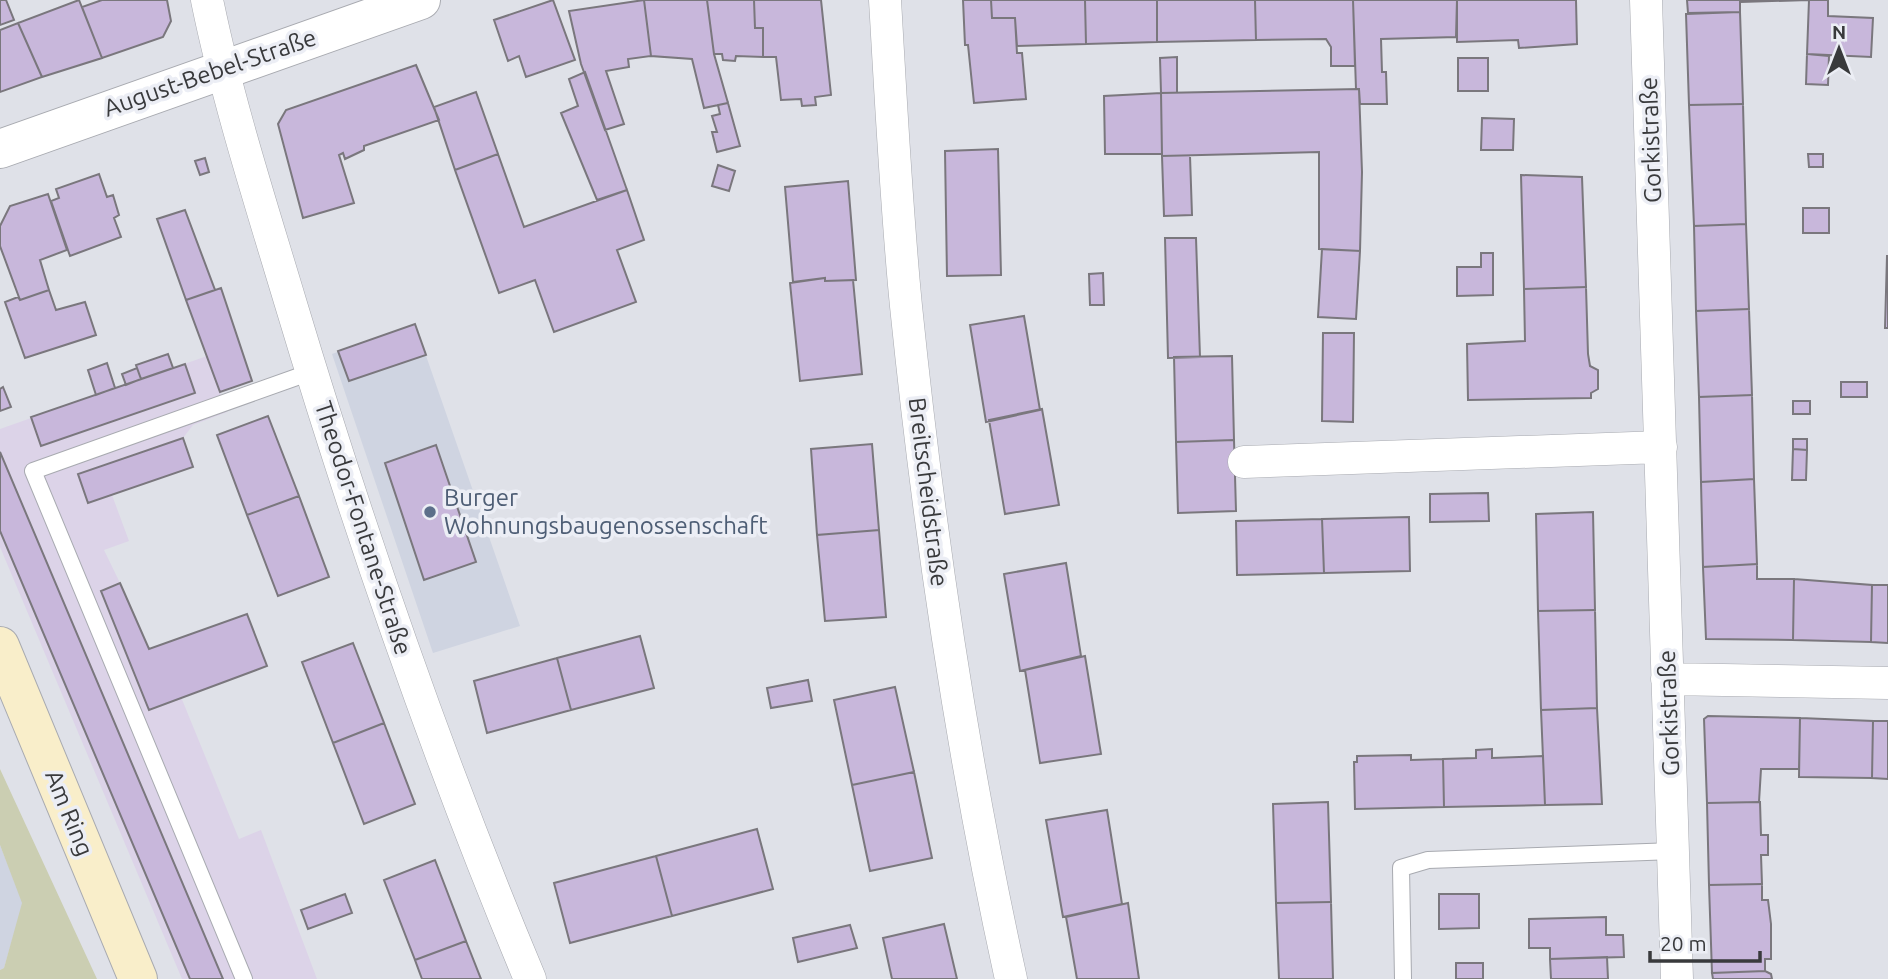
<svg xmlns="http://www.w3.org/2000/svg" width="1888" height="979" viewBox="0 0 1888 979" font-family="Ubuntu,sans-serif">
<style>
.built{fill:#cfd4e1}
.industrial{fill:#dcd3e8}
.green{fill:#cbceb2}
.building{fill:#c8b7db;stroke:#7a777d;stroke-width:2}
.lines{fill:none;stroke-linecap:round;stroke-linejoin:round}
.service-casing{stroke:#a8aab0;stroke-width:18}
.minor-casing{stroke:#a8aab0;stroke-width:33}
.tertiary-casing{stroke:#a8aab0;stroke-width:40}
.secondary-casing{stroke:#a8aab0;stroke-width:40}
.service{stroke:#fff;stroke-width:16}
.minor{stroke:#fff;stroke-width:32}
.tertiary{stroke:#fff;stroke-width:38}
.secondary{stroke:#f9eeca;stroke-width:38}
.service-dot{fill:#5c6f8a;stroke:#eceef5;stroke-width:2.5}
.labels{text-anchor:middle;stroke-width:7;stroke-linejoin:round;paint-order:stroke}
.street-label{font-size:24px;fill:#393a3c;stroke:#eceef5}
.service-label{font-size:24px;fill:#4e5e75;stroke:#eceef5;text-anchor:start}
</style>
<rect width="100%" height="100%" fill="#dfe1e8"/>
<path class="built" d="M415 324 520 626 433 653 332 354Z
M0 845 23 903 4 968 0 970Z"/>
<path class="industrial" d="M207 356 227 412 193 425 183 438 193 467 112 495 129 541 104 550 120 583 101 592 129 658 181 697 239 839 261 830 317 979H182L0 547V429Z"/>
<path class="green" d="M0 769 97 979H0V970L4 968 22 903 0 845Z"/>
<path class="building" d="M0 0H6L14 20 0 25Z
M79 0 102 58 42 77 18 23Z
M102 0H167L171 21 163 37 102 58 82 7Z
M553 0 575 60 526 77 519 56 508 61 494 20Z
M644 0 651 56 628 59 629 67 606 71 624 124 605 130 581 64 569 11Z
M644 0H707L714 54 728 103 704 108 692 59 651 56Z
M707 0H754L755 28H763V57L736 56 735 61 723 60 722 54H714Z
M754 0H821L831 95 815 97 816 105 802 106 801 99 781 100 776 57H763V28H755Z
M963 0H991L992 18H1015L1017 53H1022L1026 99 974 103 968 45H965Z
M991 0H1085L1086 44 1017 46 1015 18H992Z
M1085 0H1157V42L1086 44Z
M1157 0H1255L1256 40 1157 42Z
M1255 0H1353L1355 66H1331V47L1326 39 1256 40Z
M1353 0H1457L1456 37 1381 39 1382 72H1386L1387 104H1360L1359 89H1356Z
M1457 0H1576L1577 44 1519 48 1518 40 1457 42Z
M1687 0H1809L1740 2V12L1688 13Z
M1828 0V16L1873 18 1871 57 1807 54 1809 0Z
M1740 12 1743 104 1689 105 1686 14Z
M18 23 42 77 0 92V30Z
M1807 54 1829 56 1828 85 1806 84Z
M1177 57V93H1161L1160 58Z
M1458 58H1488V91H1458Z
M416 65 439 120 364 146V150L345 159 343 153 339 155 354 203 303 218 278 124 286 110Z
M585 72 627 190 597 200 561 113 578 106 569 79Z
M1359 89 1362 172 1360 251 1319 249V152L1162 156 1161 93Z
M476 92 498 154 455 170 434 107Z
M1161 93 1162 154H1105L1104 96Z
M728 103 740 146 717 152 712 132H717L712 116 720 114 718 105Z
M1743 104 1746 224 1694 226 1689 105Z
M1482 118 1514 119 1513 150H1481Z
M998 149 1001 275 947 276 945 151Z
M498 154 524 227 627 190 644 240 617 250 636 302 554 332 535 280 499 293 455 170Z
M1808 154H1823V167H1809Z
M1162 156H1190L1192 215 1164 216Z
M205 158 209 172 200 175 195 161Z
M718 165 735 171 729 191 712 186Z
M99 174 107 197 113 195 119 215 114 218 121 237 70 256 51 201 59 198 56 189Z
M1521 175 1582 177 1586 287 1524 289Z
M848 181 856 280 825 281V278L793 282 785 187Z
M48 194 67 250 40 260 49 290 20 300 0 246V226L10 206Z
M1803 208H1829V233H1803Z
M185 210 215 290 186 300 157 219Z
M1746 224 1749 309 1696 311 1694 226Z
M1165 238H1196L1200 357 1168 358Z
M1322 249 1360 251 1356 319 1318 317Z
M1481 253H1493V295L1457 296V267H1481Z
M1887 256H1888V328H1885Z
M1103 273 1104 305H1090L1089 274Z
M825 278V281L853 280 862 374 800 381 790 283Z
M1586 287 1588 354 1590 366 1598 370V389L1591 393V398L1468 400 1467 344 1525 341 1524 289Z
M221 288 252 381 220 392 186 300Z
M49 290 56 310 85 302 96 335 25 358 5 302 18 297 20 300Z
M1749 309 1752 395 1699 397 1696 311Z
M1024 316 1040 410 986 422 970 325Z
M415 324 426 355 349 381 338 351Z
M1323 333H1354L1353 422 1322 421Z
M168 354 173 368 141 379 136 365Z
M1232 356 1234 440 1176 442 1174 357Z
M107 363 115 388 96 395 88 370Z
M185 364 195 393 41 446 31 417Z
M137 368 141 379 126 385 122 374Z
M1841 382H1867V397H1841Z
M3 387 11 407 0 411V389Z
M1752 395 1754 479 1701 482 1699 397Z
M1793 401H1810V414H1793Z
M1042 409 1059 505 1005 514 989 420Z
M268 416 299 496 247 515 217 435Z
M183 438 193 467 88 503 78 474Z
M1793 439H1807V450L1793 449Z
M1234 440 1236 511 1178 513 1176 442Z
M872 444 879 530 817 535 811 449Z
M436 445 476 562 424 580 385 463Z
M1793 449 1807 450 1806 480H1792Z
M0 452 223 979H190L0 531Z
M1754 479 1757 564 1703 567 1701 482Z
M1488 493 1489 521 1430 522V494Z
M299 496 329 577 278 596 247 515Z
M1593 512 1595 610 1538 611 1536 514Z
M1409 517 1410 571 1324 573 1322 519Z
M1322 519 1324 573 1237 575 1236 521Z
M879 530 886 617 825 621 817 535Z
M1066 563 1081 656 1020 671 1004 574Z
M1757 564V579H1794L1793 640 1706 639 1703 567Z
M1794 579 1872 585 1871 642 1793 640Z
M120 583 149 649 247 614 267 666 149 710 101 591Z
M1872 585H1888V643L1871 642Z
M1595 610 1597 708 1541 710 1538 611Z
M640 636 654 688 571 710 557 658Z
M353 643 384 723 333 743 302 662Z
M1085 656 1101 754 1040 763 1025 670Z
M557 658 571 710 487 733 474 681Z
M808 680 812 701 771 708 767 688Z
M895 687 914 772 852 785 834 700Z
M1597 708 1602 804 1545 805 1541 710Z
M1708 716 1800 718 1799 769H1761L1759 802 1707 803 1704 719Z
M1800 718 1873 721 1872 778 1799 777Z
M1873 721H1888V779L1872 778Z
M384 723 415 804 364 824 333 743Z
M1492 749V758L1543 756 1545 805 1444 807 1443 759 1476 758V750Z
M1411 755V760L1443 759 1444 807 1355 809 1354 762H1357V756Z
M914 772 932 858 870 871 852 785Z
M1328 802 1331 902 1276 903 1273 804Z
M1760 802 1761 835H1768V855H1761L1762 884 1709 885 1707 803Z
M1107 810 1122 904 1063 917 1046 820Z
M757 829 773 889 672 916 656 856Z
M656 856 672 916 570 943 554 883Z
M435 860 466 941 415 960 384 880Z
M1762 884V900H1768L1771 924V959H1765V971L1712 973 1709 885Z
M345 894 352 913 308 929 301 910Z
M1439 894H1479V928L1439 929Z
M1331 902 1333 979H1279L1276 903Z
M1128 903 1139 979H1077L1066 917Z
M1606 917V935H1623L1624 957 1550 959V948H1529V919Z
M944 924 957 979H892L883 938Z
M850 925 857 948 798 962 793 938Z
M466 941 481 979H422L415 960Z
M1607 957 1608 979H1551L1550 959Z
M1456 963H1483V979H1456Z
M1765 971 1771 974 1772 979H1713L1712 973Z"/>
<g class="lines">
<defs>
<path id="service" d="M244 979 33 471 311 372
M1403 979 1401 868 1428 860 1674 851"/>
<path id="minor" d="M207 0C228 102 260 201 290 301 359 531 437 757 530 979
M885 0C891 102 896 204 906 306 929 532 962 757 1011 979
M1646 0 1677 979
M1244 462 1661 447
M1667 679 1888 683"/>
<path id="tertiary" d="M0 149 421 0"/>
<path id="secondary" d="M0 646 138 979"/>
</defs>
<use href="#service" class="service-casing"/>
<use href="#minor" class="minor-casing"/>
<use href="#tertiary" class="tertiary-casing"/>
<use href="#secondary" class="secondary-casing"/>
<use href="#service" class="service"/>
<use href="#minor" class="minor"/>
<use href="#tertiary" class="tertiary"/>
<use href="#secondary" class="secondary"/>
</g>
<circle class="service-dot" cx="430" cy="512" r="7"/>
<g class="labels">
<g class="street-label">
<text transform="translate(210 73) rotate(-19)" y="8">August-Bebel-Straße</text>
<text transform="translate(1651 140) rotate(-92)" y="8">Gorkistraße</text>
<text transform="translate(928 492) rotate(83)" y="8">Breitscheidstraße</text>
<text transform="translate(363 528) rotate(72)" y="8">Theodor-Fontane-Straße</text>
<text transform="translate(1669 713) rotate(-92)" y="8">Gorkistraße</text>
<text transform="translate(69 813) rotate(68)" y="8">Am Ring</text>
</g>
<g class="service-label">
<text x="444" y="506">Burger<tspan x="444" dy="28">Wohnungsbaugenossenschaft</tspan></text>
</g>
</g>
<g transform="translate(1839 49)" stroke="#eceef5" stroke-width="5" paint-order="stroke">
<path d="M0-5L12 26L0 18L-12 26Z" fill="#393a3c"/>
<text y="-10" font-size="19" font-weight="bold" text-anchor="middle" fill="#393a3c">N</text>
</g>
<path d="M1650 951v10h110v-10" fill="none" stroke="#393a3c" stroke-width="3.5"/>
<text x="1660" y="951" font-size="21" fill="#393a3c" stroke="#eceef5" stroke-width="5" paint-order="stroke">20 m</text>
</svg>
